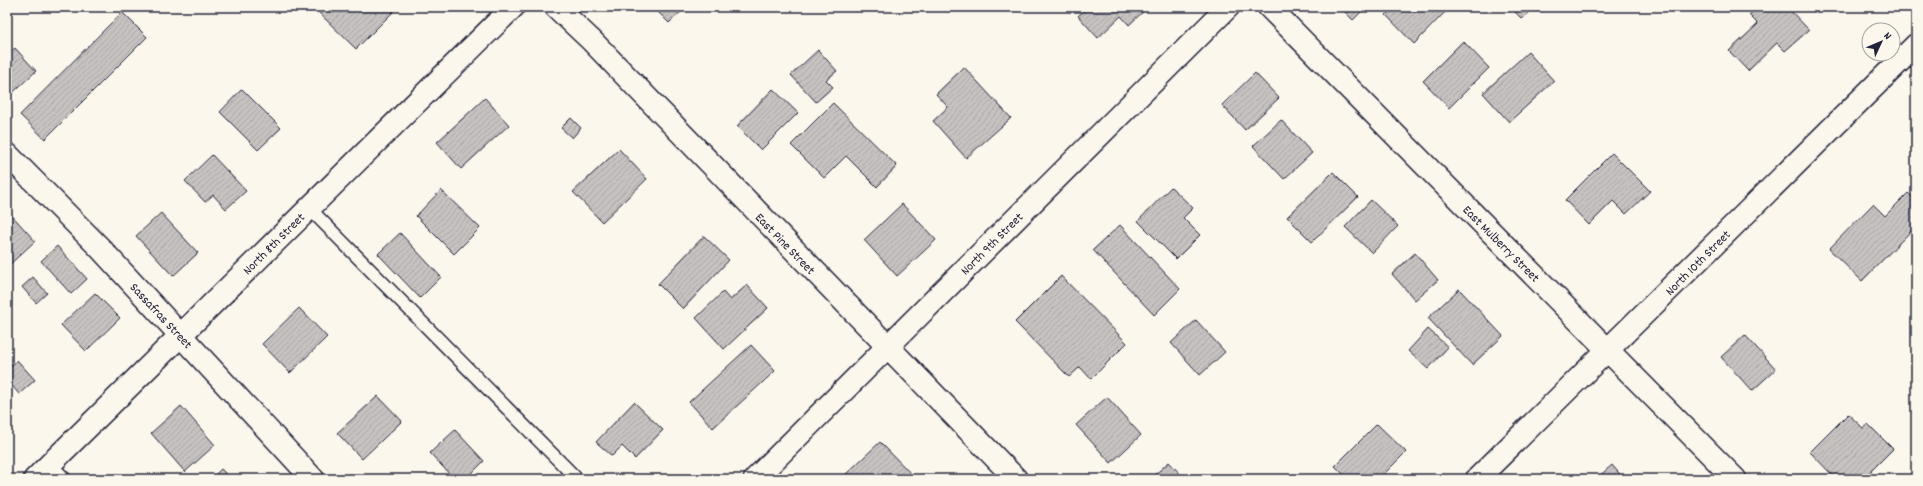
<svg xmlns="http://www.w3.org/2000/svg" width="1923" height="486" viewBox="0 0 1923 486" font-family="Dekko,sans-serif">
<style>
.building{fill:url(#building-hatch);stroke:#22223b}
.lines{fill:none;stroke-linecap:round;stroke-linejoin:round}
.lane-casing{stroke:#22223b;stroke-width:15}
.street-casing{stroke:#22223b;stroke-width:25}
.lane{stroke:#fbf7ec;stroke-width:12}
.street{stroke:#fbf7ec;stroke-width:22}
.labels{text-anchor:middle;stroke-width:3;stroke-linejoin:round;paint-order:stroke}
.street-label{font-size:13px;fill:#22223b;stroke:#fbf7ec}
</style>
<defs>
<pattern id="building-hatch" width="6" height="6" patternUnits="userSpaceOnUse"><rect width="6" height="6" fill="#c6c2c0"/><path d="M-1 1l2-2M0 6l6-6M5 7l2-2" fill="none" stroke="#aaa6a6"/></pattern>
</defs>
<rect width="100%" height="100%" fill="#fbf7ec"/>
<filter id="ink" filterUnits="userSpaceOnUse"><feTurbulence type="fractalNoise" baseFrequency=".025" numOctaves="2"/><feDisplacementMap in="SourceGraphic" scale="8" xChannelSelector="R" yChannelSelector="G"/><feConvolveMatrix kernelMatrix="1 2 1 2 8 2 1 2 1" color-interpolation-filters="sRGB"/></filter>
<g filter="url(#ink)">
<path class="building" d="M313 7H398L356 49Z
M653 7H686L669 23Z
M1088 7H1148L1129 25 1121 16 1098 38 1078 16Z
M1340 7H1366L1353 20Z
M1393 7H1444L1447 10 1414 44 1386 15Z
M1510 7H1535L1522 19Z
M1758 7H1787L1809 30 1785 51 1777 43 1748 71 1729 51 1758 24 1749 15Z
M122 12 147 37 45 139 20 115Z
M1463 41 1489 68 1449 108 1423 81Z
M15 48 36 71 7 98V55Z
M818 50 837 71 826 80 833 87 816 102 791 75Z
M1528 52 1554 81 1509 122 1483 93Z
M964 67 1011 118 966 158 933 121 948 107 936 94Z
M1255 73 1279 98 1245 130 1222 105Z
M242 89 281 128 258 150 220 112Z
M773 89 798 113 761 150 737 126Z
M485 98 509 125 461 169 437 142Z
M833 103 897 166 877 187 846 156 824 178 791 145Z
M571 118 581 128 572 138 561 128Z
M1281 120 1312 153 1284 179 1253 146Z
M619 149 647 179 602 222 573 192Z
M1612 153 1650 191 1626 214 1613 201 1589 225 1565 200Z
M212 155 246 191 226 209 213 195 205 202 185 181Z
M1333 172 1358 197 1312 242 1287 217Z
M1171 187 1193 208 1183 218 1200 235 1176 259 1138 221Z
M441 190 480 228 454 254 416 216Z
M1908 193 1916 200V232L1913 229 1862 281 1829 249 1873 204 1885 216Z
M1371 200 1398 226 1372 253 1345 227Z
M902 204 936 240 897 276 864 240Z
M7 210 35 241 7 267Z
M161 213 198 253 173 276 136 236Z
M1120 225 1180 289 1154 315 1093 250Z
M400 233 441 277 420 298 378 254Z
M704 236 729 260 683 309 658 284Z
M57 246 87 279 71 294 41 261Z
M1415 253 1438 280 1415 300 1392 274Z
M1061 276 1127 343 1091 379 1080 367 1069 377 1015 322Z
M33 277 47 293 36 303 22 287Z
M747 285 768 308 724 349 696 318 723 292 730 300Z
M1459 289 1503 336 1472 365 1428 318Z
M95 293 120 318 86 351 61 325Z
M299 308 327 337 290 373 262 344Z
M1196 320 1225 352 1200 375 1171 343Z
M1428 329 1448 347 1428 369 1408 351Z
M1745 335 1776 369 1752 391 1721 357Z
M751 345 775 371 713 428 689 402Z
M17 360 35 380 19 394 7 380V370Z
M378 396 402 421 362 459 337 433Z
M1107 397 1141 435 1111 463 1076 425Z
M634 402 663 430 635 459 622 446 612 456 596 442Z
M181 406 215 445 185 472 151 433Z
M1848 414 1863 428 1868 424 1893 449 1863 479H1836L1810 452Z
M1377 424 1406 452 1379 479H1348L1335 466Z
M455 430 484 461 470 475 474 479H454L430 453Z
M880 442 916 479H849L845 475Z
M1169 462 1185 479H1150Z
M1612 465 1624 479H1596Z
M221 469 231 479H211Z"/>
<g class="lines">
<defs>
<path id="lane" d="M309 208 577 479
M50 464 65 479"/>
<path id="street" d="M556 7 592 41 1016 479
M1269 7 1735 479
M7 154 100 248 313 479
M35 479 513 7
M755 479 1228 7
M1477 479 1916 45"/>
</defs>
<use href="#lane" class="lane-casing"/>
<use href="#street" class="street-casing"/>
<use href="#lane" class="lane"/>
<use href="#street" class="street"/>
</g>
</g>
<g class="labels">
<g class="street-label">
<text transform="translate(273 243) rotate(-45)" y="5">North 8th Street</text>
<text transform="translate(786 243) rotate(46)" y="5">East Pine Street</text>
<text transform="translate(991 243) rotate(-45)" y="5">North 9th Street</text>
<text transform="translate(1502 243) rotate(45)" y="5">East Mulberry Street</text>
<text transform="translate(1697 262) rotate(-45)" y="5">North 10th Street</text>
<text transform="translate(162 315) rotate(47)" y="5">Sassafras Street</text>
</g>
</g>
<rect width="1923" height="486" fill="none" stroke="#fbf7ec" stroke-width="24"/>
<rect x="12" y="12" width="1899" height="462" fill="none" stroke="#22223b" stroke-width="1.5" filter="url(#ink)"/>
<g transform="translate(1881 42) rotate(46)"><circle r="19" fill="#fbf7ec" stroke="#a4a2a5"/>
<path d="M0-3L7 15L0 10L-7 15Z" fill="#22223b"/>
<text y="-6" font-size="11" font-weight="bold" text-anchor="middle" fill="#22223b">N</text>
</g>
</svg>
